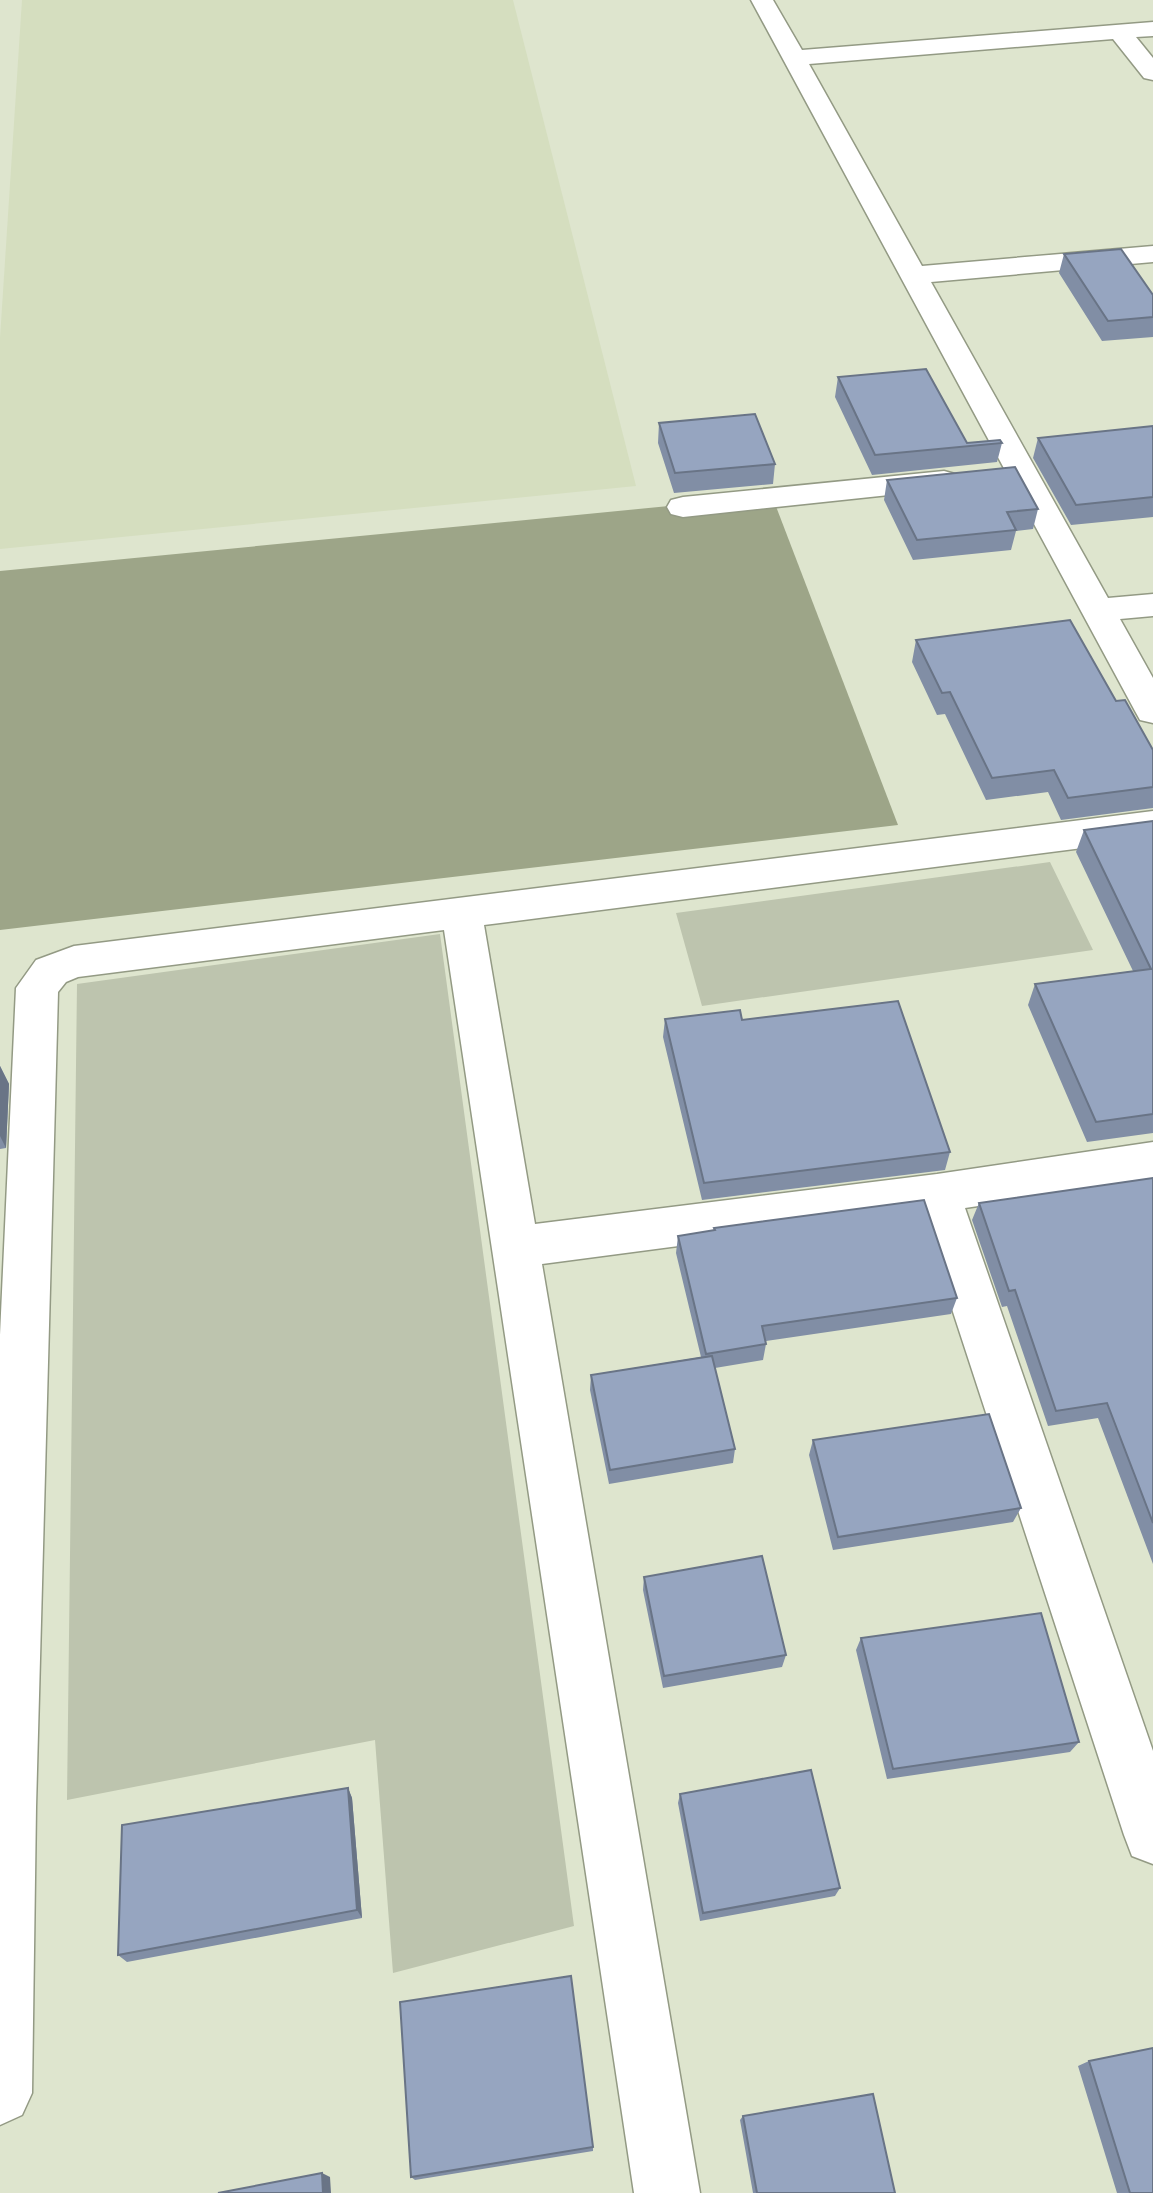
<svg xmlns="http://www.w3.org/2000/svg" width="1153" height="2193" viewBox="0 0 1153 2193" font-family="Mulish,sans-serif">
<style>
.built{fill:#d5debf}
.green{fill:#bdc4ae}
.forest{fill:#9da588}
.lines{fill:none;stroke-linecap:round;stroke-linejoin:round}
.minor-casing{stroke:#939a84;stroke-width:3}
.minor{fill:#fff;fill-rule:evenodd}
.wall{fill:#818ea5}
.shaded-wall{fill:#697486}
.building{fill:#96a5c0;stroke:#697486;stroke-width:2}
</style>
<rect width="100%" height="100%" fill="#dee5ce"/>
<path class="built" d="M22 0H513L636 486 0 549V338Z"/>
<path class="green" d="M1050 862 1093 950 702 1006 676 913Z
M440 934 574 1926 393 1973 375 1740 67 1800 77 984Z"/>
<path class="forest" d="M772 496 898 825 0 930V571Z"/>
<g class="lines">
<defs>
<path id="minor" d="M751 0H773L802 50 1153 22V36L1136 37 1153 58V80L1144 78 1113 39 809 64 922 266 1153 246V262L931 282 1108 598 1153 594V616L1120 619 1153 678V723L1140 720 1135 711Z
M944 471 955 474 960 481 955 488 683 517 671 514 667 507 671 500 683 497Z
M1153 811V839L484 925 535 1224 937 1174 1153 1142V1180L965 1208 1153 1751V1864L1132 1856 1124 1835 921 1214 542 1264 700 2193H634L444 930 78 977 66 982 58 992 36 1807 32 2093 22 2115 0 2125V1335L16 988 36 960 74 946Z"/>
</defs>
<use href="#minor" class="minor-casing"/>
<use href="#minor" class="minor"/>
</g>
<path class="wall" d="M1064 254 1153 295V337L1102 341 1059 273Z
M838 377 967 443H1002L997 462 872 475 835 397Z
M659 423 775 464 773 484 674 493 658 443Z
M1153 426V517L1071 525 1033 458 1038 438Z
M887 480 1038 509 1033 529 1016 531 1011 550 913 560 884 500Z
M916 640 1116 701 1153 750V808L1061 820 1048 792 986 800 945 714 937 715 912 662Z
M1153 821V1133L1087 1142 1028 1005 1035 984 1133 971 1076 852 1084 830Z
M665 1019 742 1020 950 1152 945 1170 702 1200 663 1037Z
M0 1066 9 1084 6 1148 0 1149Z
M1153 1178V1564L1098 1418 1048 1426 1007 1306 1002 1307 972 1220 979 1203Z
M714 1228 957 1298 951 1314 766 1341V1344L763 1360 715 1368 735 1449 733 1463 609 1484 590 1390 591 1375 701 1357 676 1253 678 1236 714 1230Z
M813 1440 1021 1508 1013 1522 833 1550 809 1455Z
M644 1577 786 1655 782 1667 663 1688 643 1590Z
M861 1638 1079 1742 1070 1752 887 1779 856 1650Z
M348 1788 352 1798 362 1918 127 1962 118 1955Z
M680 1794 840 1888 835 1896 700 1921 678 1803Z
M1089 2061 1153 2193H1117L1078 2066Z
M743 2116 895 2193H753L740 2120Z
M593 2147V2151L415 2180 411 2177Z"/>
<path class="shaded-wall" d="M0 1066 9 1084 6 1148 0 1136Z
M348 1788 352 1798 362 1918 357 1910Z
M322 2173 330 2177 331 2193H323Z"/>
<path class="building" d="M1121 249 1153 295V317L1108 321 1064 254Z
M926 369 967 443 1000 440 1002 443 875 455 838 377Z
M755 414 775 464 675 473 659 423Z
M1153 426V497L1076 505 1038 438Z
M1015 467 1038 509 1007 512 1016 530 917 540 887 480Z
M1070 620 1116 701 1125 700 1153 750V787L1068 798 1054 770 992 778 950 692 942 693 916 640Z
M1153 821V1114L1096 1122 1035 984 1151 969 1084 830Z
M898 1001 950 1152 704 1183 665 1019 740 1010 742 1020Z
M1153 1178V1523L1107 1403 1056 1411 1015 1290 1009 1291 979 1203Z
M924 1200 957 1298 762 1326 766 1344 706 1354 678 1236 715 1230 714 1228Z
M712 1356 735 1449 610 1470 591 1375Z
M989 1414 1021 1508 838 1537 813 1440Z
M762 1556 786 1655 664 1676 644 1577Z
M1041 1613 1079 1742 893 1769 861 1638Z
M811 1770 840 1888 703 1913 680 1794Z
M348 1788 357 1910 118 1955 122 1825Z
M571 1976 593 2147 411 2177 400 2002Z
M1153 2048V2193H1130L1089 2061Z
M873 2094 895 2193H757L743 2116Z
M322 2173 323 2193H218Z"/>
</svg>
